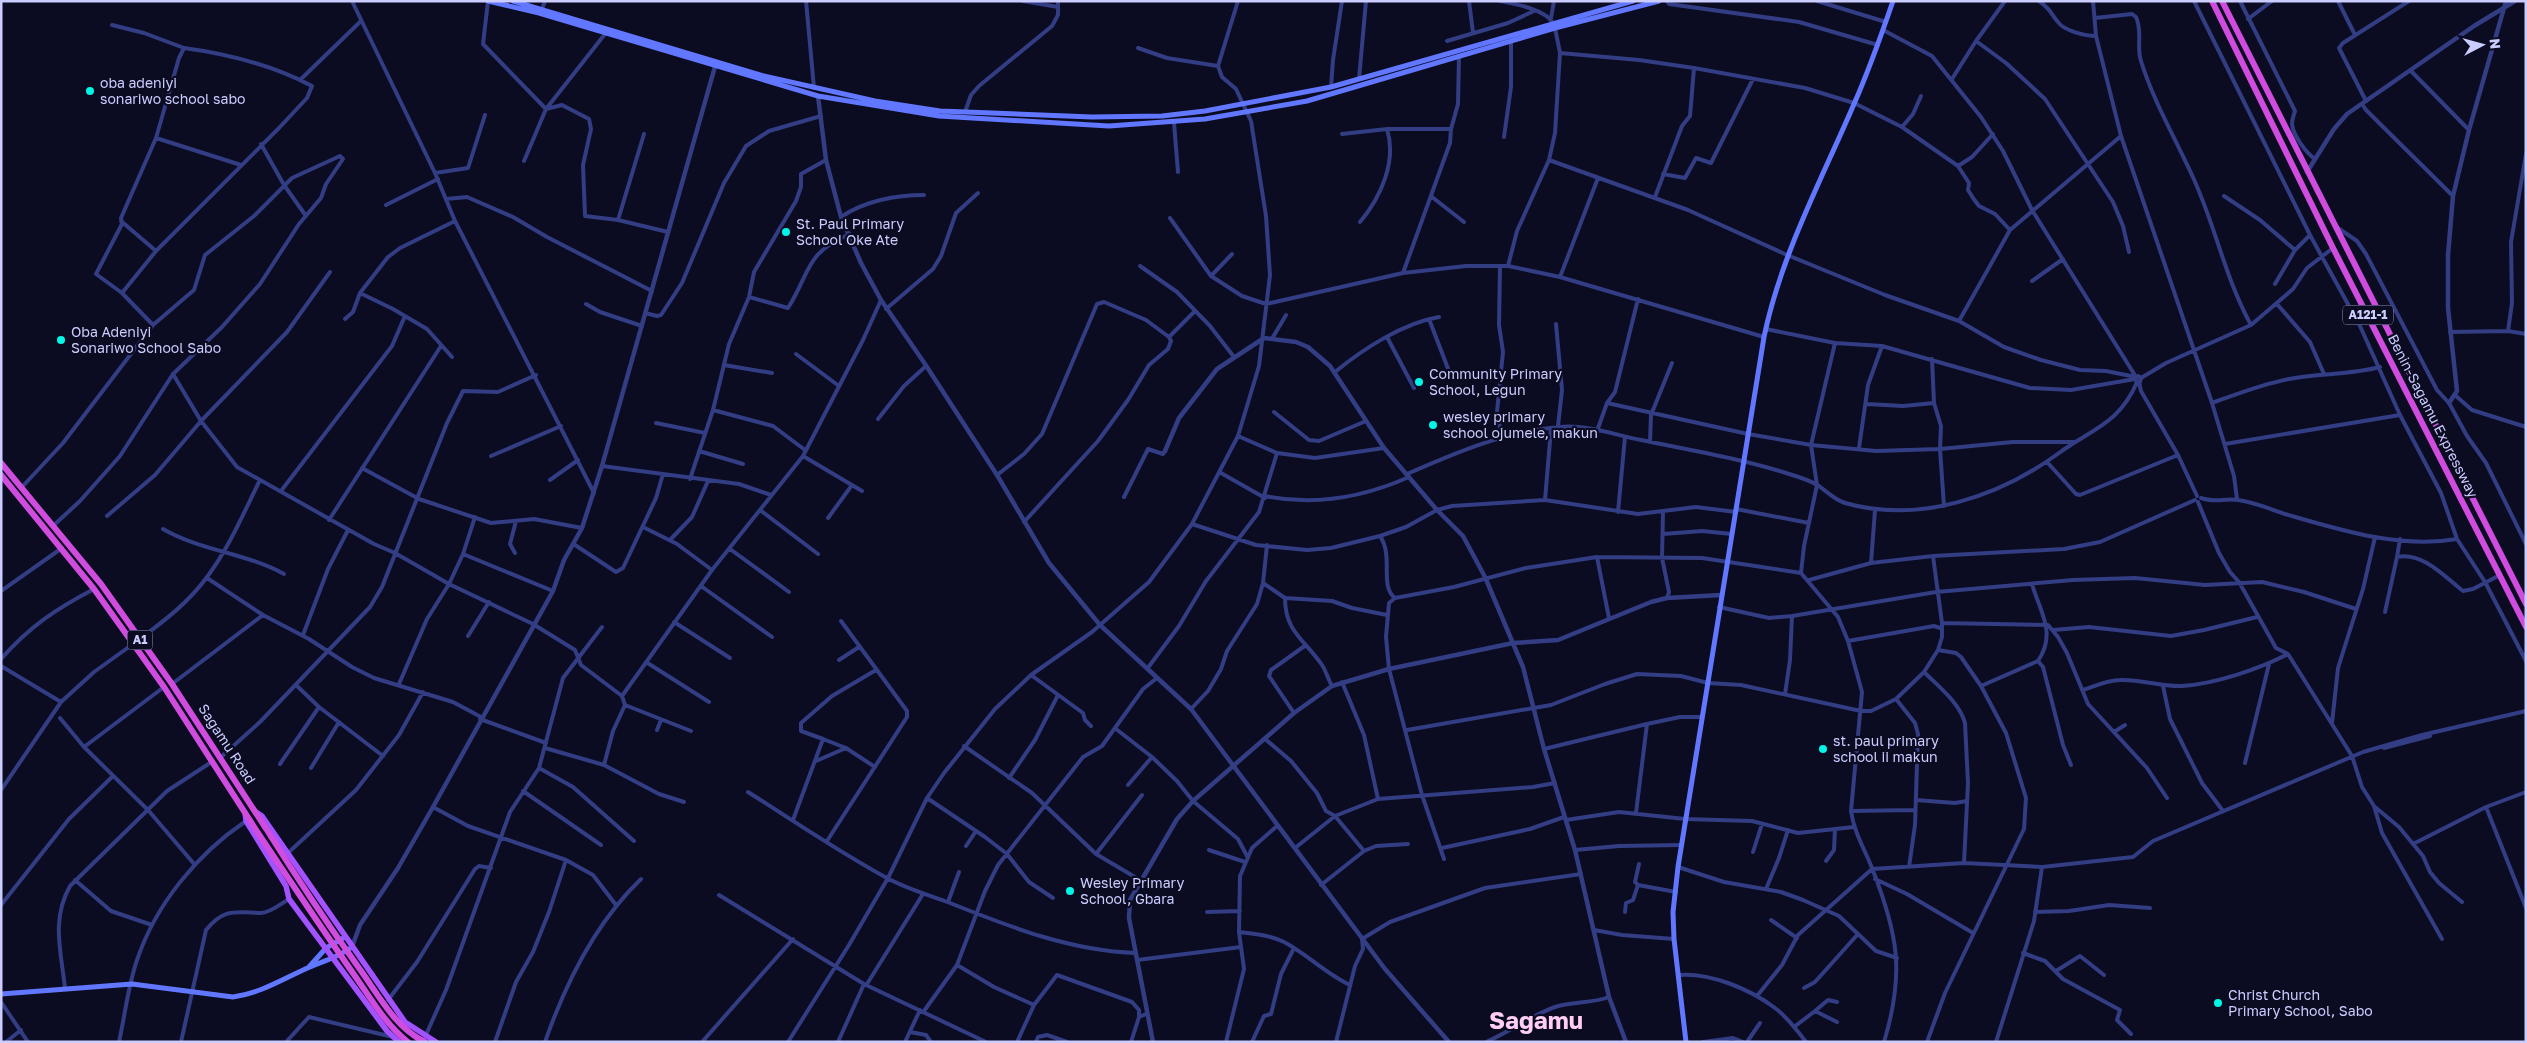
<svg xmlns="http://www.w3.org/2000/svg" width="2527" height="1043" viewBox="0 0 2527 1043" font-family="'Golos Text',sans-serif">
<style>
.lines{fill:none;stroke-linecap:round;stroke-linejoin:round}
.minor{stroke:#323d83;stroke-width:4}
.tertiary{stroke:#323d83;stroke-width:4.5}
.secondary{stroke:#6277ff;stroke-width:5}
.primary{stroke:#a252ff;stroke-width:5.5}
.trunk{stroke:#d04cde;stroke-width:6}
.trunk-bridge{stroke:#d04cde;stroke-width:6}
.poi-dot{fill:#00f6e6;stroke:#0b0b21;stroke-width:2}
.labels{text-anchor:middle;stroke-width:4.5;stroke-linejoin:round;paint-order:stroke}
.shield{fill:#0b0b21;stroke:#9193bc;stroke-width:1}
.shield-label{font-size:12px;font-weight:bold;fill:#cbcdff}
.poi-label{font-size:14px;fill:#cbcdff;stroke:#0b0b21;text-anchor:start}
.street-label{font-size:14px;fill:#cbcdff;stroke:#0b0b21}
.town-label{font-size:24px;font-weight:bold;fill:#ffcdf5;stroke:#0b0b21}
</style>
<rect width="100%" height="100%" fill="#0b0b21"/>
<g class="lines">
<path class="minor" d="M352 1 435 173 455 221 594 493
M488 1 483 44 546 109
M806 1 814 88
M1023 1 1058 7
M1469 1 1473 33
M1500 1C1515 4 1545 9 1553 23
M1667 1 1669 4 1799 22 1878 45
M1817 1 1886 22
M2039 1C2053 11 2049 12 2058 22 2064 31 2086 36 2096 36
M2093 1 2096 36 2121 136 2212 403 2234 476 2237 499
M2194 1 2310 235 2360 326 2400 415 2441 493 2457 539 2485 582 2526 661
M2240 1 2295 111C2294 114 2292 120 2292 124 2293 135 2306 153 2315 159
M2338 1 2355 35
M542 9 545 1
M1551 18 1554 1
M2095 18 2132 14 2136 17C2143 32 2136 47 2141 61 2153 100 2174 136 2191 173 2215 223 2224 276 2251 325
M2248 19 2272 1
M112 25 144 33 184 48
M1883 30 1932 56 1981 117 2003 151 2032 210 2136 377
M1447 41 1508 23 1534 11
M1976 41 2006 63 2045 99 2113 202 2123 226 2129 252
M1138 48 1167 58 1218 66
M1560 53 1639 60 1694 68 1805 88 1854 103 1902 127 1958 166 1969 183 1968 190 1973 198 1979 206 1995 214 2010 230
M2411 71 2469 130
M1359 79 1366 1
M1952 79 1976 41 2005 1
M300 80 361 21
M1331 87 1333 60 1342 1
M2366 101 2339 48 2343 43 2409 1
M2362 104 2366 110 2453 196
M546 109 562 105 589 119 591 129 583 165 585 216 618 220 668 232
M965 112 971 95 979 86 1052 26 1058 15V1
M1174 123 1178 172
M1902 127 1913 114 1921 96
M1342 134 1387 129H1451
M1504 137 1511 87V42
M156 138 241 165
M261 144 284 185 306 216
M1549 160 1688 210 1787 255 1885 295 1959 321 2004 347 2041 360 2080 370 2106 371 2136 377
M524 161 546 109 605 34
M1958 166 1972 157 1993 134
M435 173 468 168 485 115
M1663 174 1685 178 1696 158 1711 163 1753 79
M2224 196 2260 220 2295 250
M1432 197 1464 222
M1655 197 1682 126 1690 116 1694 68
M446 199 467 197 513 217 547 237 652 291
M386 205 438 179
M841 217C864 201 896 195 924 195
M1170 218 1211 276 1242 296 1266 304 1403 273 1466 266H1508L1560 277 1764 337
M618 220 644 134
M121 221 156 251 279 128 307 98 312 86C272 65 229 54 184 48L179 58 156 138 121 218 122 224 96 274 122 293 153 325
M1360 222C1381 197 1397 161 1387 129
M2338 228 2357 241 2366 254 2437 390 2449 403 2467 436 2486 463 2526 544
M1140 266 1177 292 1210 326 1234 357
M1500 266 1499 325 1503 352 1497 412 1502 439
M1508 266 1517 231 1549 160 1555 133 1560 53 1555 28
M1403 273 1450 143 1451 129 1458 104 1459 56
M1211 276 1232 254
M1560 277 1598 178
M2032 281 2063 259
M2275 284 2295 250 2310 235
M122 293 156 251
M360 293 393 309 427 329 452 357
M749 297 788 308C811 271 805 253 850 234
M586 304 600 312 642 326
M2277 304 2310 342 2324 374
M886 309 933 269 941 256 956 213 978 193
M645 313 657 316 661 315 682 283 724 183 746 146 769 131 821 116
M345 319 353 312 360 293 388 257 400 248 455 221
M1429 319 1452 379
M1959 321 2010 230 2121 136
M1556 324 1562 390 1558 426
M1766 329 1835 343 1882 346 2030 388 2071 390 2135 379 2138 376 2141 378 2140 382 2136 381
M2508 331 2512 303 2511 242 2526 154
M2450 332 2508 331 2526 334
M1169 337 1195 311
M1273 337 1286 315
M1387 337 1414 388
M1835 343 1811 445 1817 485 1804 546 1801 573 1838 617 1848 641 1862 692 1851 811C1854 832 1864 848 1872 868 1898 934 1905 973 1884 1042
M796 354 839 386
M1932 359 1934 403 1941 426 1940 449 1944 506
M724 365 772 373
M1335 372C1363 349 1403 323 1439 317
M173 374 201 421 237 467 374 544 395 553 449 584 533 624 575 650 581 665 622 696 625 705 691 731
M2141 378 2166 363 2251 325 2293 289 2307 268 2333 248
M2139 382 2141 391 2178 455 2197 496
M2456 396 2472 410 2526 427
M1607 403 1748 434 1811 445 1876 451 1940 449 2013 442H2075
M2212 403C2237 394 2262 384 2289 379 2319 373 2350 375 2380 367
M1867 404 1903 406 1934 403
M713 410 773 426 805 450
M1274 412 1309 440 1319 441 1366 421
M878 419 904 386 926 366
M656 423 705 433
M1597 431 1607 403 1615 392 1638 299
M1238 436 1277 453 1315 458 1384 448
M1650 442 1651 415 1672 363
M2225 444 2400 415
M1859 448 1868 385 1882 346
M699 451 743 464
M491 456 561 426
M803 456 862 491
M2047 462 2076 494 2080 495 2178 455
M602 466 739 484 771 495
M362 468 419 499 491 523 534 519 582 528
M1221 473 1265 498
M1407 474C1455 453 1506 431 1559 427 1586 424 1615 435 1641 440 1689 450 1739 458 1786 473 1796 476 1810 480 1819 486 1827 492 1835 500 1845 503 1919 524 1999 497 2059 453 2092 429 2120 423 2137 382
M997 475 1024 454 1042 434 1097 304 1104 302 1146 320 1169 337 1171 341 1168 349 1149 365 1128 400 1098 441 1024 522
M690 479 713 410 729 344 749 297 754 272 796 201 801 187V174L826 160
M550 480 578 460
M22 487 63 443 153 325 194 290 205 255 254 216 292 178 340 156 343 159 326 184 321 198 299 224 260 284 222 327 173 374 120 456 80 501 54 525
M281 491 392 346 405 316
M1265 496C1314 506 1364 497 1409 477
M1124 497 1148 449 1163 454 1165 451
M2201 498C2215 503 2224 498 2238 500 2254 502 2270 509 2285 514 2340 530 2400 549 2457 539
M1545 500 1551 429
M2198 502 2219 553 2230 572 2239 582 2276 648 2288 654 2352 756
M1736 509 1809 523
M760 510 818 554
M1618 512 1625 437
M1663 512 1662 558 1669 592 1667 598
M107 516 155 475 201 421 287 332 330 272
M828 518 852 485
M329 520 441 346
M1192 524 1256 545 1307 550 1331 548 1380 536 1406 527 1437 510 1452 506 1545 500 1638 514 1696 507 1736 512
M643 527 677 544 712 570
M163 529C201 551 246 553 284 574
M1663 534 1702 531 1732 534
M1380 536C1394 556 1379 586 1395 598
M2400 539 2397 557C2422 551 2446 578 2463 591L2473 589 2500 575
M670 540 692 517 708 481
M575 545 616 572 623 568 656 498 663 474
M730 549 789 592
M515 553 510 544 516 521
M463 554 553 591
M1597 557 1609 618
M1871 563 1875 510
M207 578 263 615 309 639 352 667 374 678 453 702 481 717
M1809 580 1871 563 1933 556 2064 549 2100 542 2195 500
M1263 583 1285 598 1332 601 1352 608 1387 615
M2032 584C2040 612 2057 633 2038 661L2043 667 2063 745 2071 765
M701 586 772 637
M1 591 62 548
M1285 598C1285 632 1305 640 1322 665 1326 671 1328 679 1332 686
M1719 607 1769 618 1792 616 1936 592 2073 580 2135 578 2205 585 2262 582 2304 592 2356 609
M2385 612 2397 557
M674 622 730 658
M1942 623 2048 625 2058 637 2067 653 2088 704 2147 768 2167 798
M2053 630 2089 627 2171 636 2204 630 2257 617
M303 635 328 569 348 530
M468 636 489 602
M140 639C164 621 189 602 207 577 229 548 244 512 260 480
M1848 641 1934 626 1940 628
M1 659C30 626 56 609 94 589
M839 660 859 647
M646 662 709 702
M1 666 61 702
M1147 669 1179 626 1206 581 1259 512 1277 453
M1924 672C1939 687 1959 702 1965 723L1968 783 1964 863
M1031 675 1083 713 1085 720 1091 726
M1342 682 1364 735 1378 799
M172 684 263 615
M399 684 427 619 449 584 463 554 475 517
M296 685 319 707 383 756
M1981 686 2038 661
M2163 686 2170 719 2202 783 2223 811
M2083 690C2095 686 2108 680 2120 680 2141 679 2161 687 2182 686 2215 684 2259 669 2288 654
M1785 694 1790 660 1792 616
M622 696 712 570 803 456 863 340 881 300
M1896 699 1915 723 1918 734 1915 825 1909 867
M1191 709 1208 691 1221 669 1227 651 1257 604 1263 583 1267 545
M1294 713 1269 676 1271 670 1306 645
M60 718 84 747 148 810 195 865
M480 719 546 743
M2332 723 2338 668 2363 589 2375 537
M1116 729 1152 757 1177 781 1193 801 1238 839 1247 856
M657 730 661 720
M1407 730 1551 705 1605 684 1637 674 1681 676 1708 683 1741 685 1861 711H1871L1896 699 1924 672 1938 650 1942 637V623L1933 556
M2114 732 2125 725
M823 739 846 748 875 767
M1265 739 1291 761 1317 793 1326 811 1335 816 1364 851
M964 746 1032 793 1096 854 1140 880
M84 747 164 687
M545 748 604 765 659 794 684 802
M2384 748 2430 736
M1544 749 1647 724 1680 717H1702
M2352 756 2362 787 2374 806 2382 833 2442 939
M221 757 260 722 370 607 382 587 447 423 463 391 498 392 536 375
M816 761 846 748
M2245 763 2269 664
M280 764 319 707
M604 765 613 731 625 705
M311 768 339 722
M539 768 573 787 634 841
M1009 778 1035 740 1058 695
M1128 785 1152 757
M1 790 61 702 94 672 133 644
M523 791 601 845
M748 792C794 821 839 852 887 878 907 889 929 895 950 903 1010 927 1071 951 1136 953
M927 798 985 837 1007 854 1029 882 1053 898
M1916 800 1955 803 1967 801
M433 807 468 826 566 860 593 875 616 905
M2375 807 2399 827 2423 856 2430 872 2439 883 2462 902
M2486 807 2526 908
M1851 811 1915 810
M1636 813 1647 724
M793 820 823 739 801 731V723L832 696 876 670
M1566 820 1619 812 1685 819 1752 821 1798 833 1854 827
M827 841 907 717V711L841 621
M2413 844 2486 807 2526 792
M966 846 976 831
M1295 848 1335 816 1378 799 1533 787 1555 783
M1442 848 1530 829 1564 817
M1209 850 1245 862
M1575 850 1619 846 1681 845
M1753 852 1762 824
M288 853 356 790 399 735 423 692
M1096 854 1142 795
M1444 859 1422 795 1389 669 1386 637 1389 603 1395 598 1454 587 1526 568 1597 557 1702 558 1801 573
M1826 861 1834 850 1835 829
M1678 867 1724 882 1781 892 1803 900 1839 916 1876 951 1897 958
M1875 879 1907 894 1973 933
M75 880 111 911 152 925
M1321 885 1364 851 1376 846 1408 844
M1638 885 1635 882 1639 864
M1766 889 1779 858 1788 830
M719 895 864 984 986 1042
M948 902 959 872
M1 905 69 819 113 776
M1207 912 1240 911
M1625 912 1626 903 1633 900 1638 885 1676 892
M2035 912 2069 911 2109 905 2150 908
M1771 920 1797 938
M1594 930 1622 935 1674 939
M1239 932C1255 934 1270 935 1284 942 1307 954 1326 974 1350 985
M2023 953 2045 961 2063 979 2120 1010 2117 1020 2131 1034
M1137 960 1241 947
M957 965 994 987 1034 1005
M2056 971 2080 956 2104 975
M1678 975C1709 972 1750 989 1775 1008 1787 1017 1797 1030 1806 1042
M867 984 923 894
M65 988C61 951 51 920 70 886L167 791 213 761
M1804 988 1815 982 1858 934
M1757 996 1782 965 1798 935 1872 869 1964 863 2042 867 2133 857 2153 841 2363 752 2422 735 2526 711
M388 1000 417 962 475 869 479 866 491 868
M1 1002 28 1042
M924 1011 957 965 985 891 998 865 1083 757 1102 746 1143 689 1157 678
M1815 1011 1828 1000 1837 1002
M1794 1027 1815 1011 1837 1022
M910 1032 926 1035 931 1042
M425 1037 446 990 510 812 539 768 563 678 602 627
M6 1042 21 1030
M119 1042C125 1015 128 986 137 960 156 904 197 854 246 821
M181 1042 206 930C224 908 235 912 261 913 270 913 282 903 289 899
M286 1042 309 1017 393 1037
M495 1042 516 982 533 952 549 912 566 860
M545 1042C566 982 595 923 641 879
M702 1042 793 939
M788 1042 849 945 888 878 927 798 944 773 995 709 1031 675 1092 632 1149 582 1192 524 1238 436 1259 366 1270 275 1266 216 1251 121 1236 89 1222 77 1218 66 1238 1
M838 1042 864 984
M905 1042 920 1010
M1017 1042 1034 1005 1057 975 1132 1002 1139 1010V1017
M1036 1042 1038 1037 1047 1035 1067 1042
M1131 1042 1139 1017 1146 1014
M1226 1042 1244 969 1239 932 1240 876 1252 848 1277 826
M1252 1042 1264 1016 1271 1014 1281 974 1294 948
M1336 1042 1355 966 1363 949 1362 939 1390 922 1485 888 1581 874
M1486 1042C1510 1032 1532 1015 1555 1007 1573 1001 1591 1004 1609 997
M1703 1042 1733 1038 1743 1042
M1747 1042 1760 1023
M1927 1042 1945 993 2024 829 2026 798 2006 733 1981 686 1961 657 1956 653 1938 650
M1996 1042 2034 921 2042 867"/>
<path class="tertiary" d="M818 96 826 160 841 217 861 263 881 300 925 364 997 475 1049 563 1100 625 1191 709 1385 969 1449 1042
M2307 172 2334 129 2347 114 2474 26 2515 1
M2449 403 2457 391 2448 308V255L2453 196 2469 130 2506 1
M1165 451 1179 418 1217 369 1264 338 1296 342 1308 347 1330 366 1384 448 1437 510 1463 536 1485 577 1523 667 1544 749 1575 850 1609 997 1626 1042
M352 947 360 925 398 868 433 807 553 591 564 560 582 528 602 466 716 63
M1153 1042 1129 918 1130 900 1177 819 1193 801 1294 713 1332 686 1389 669 1513 643 1558 640 1651 602 1667 598 1721 595"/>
<path class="secondary" d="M488 1 539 13 818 96 939 116 1109 126 1205 119 1307 101 1555 28 1659 1
M513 1 760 75 875 101 940 111 1092 117 1162 116 1205 111 1331 87 1633 1
M309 967 326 948 345 937
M1 994 132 984 233 997C262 993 284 978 310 967 328 959 335 959 352 947
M1686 1042 1674 939 1673 912 1678 867 1764 337C1781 255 1821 181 1854 104 1869 70 1881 36 1893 1"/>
<path class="primary" d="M256 812 262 816 405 1022 436 1042
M245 813 246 821 286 886 289 899 387 1031 399 1042"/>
<path class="trunk" d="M2212 1 2333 248 2526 627
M2222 1 2526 604
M1 463 101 584 172 684 265 827
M1 475 94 589 164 687 258 833"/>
<path class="trunk-bridge" d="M265 827C295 875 326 922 359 968 378 994 395 1028 425 1042
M258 833C290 881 322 929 355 976 371 999 386 1025 408 1042"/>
</g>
<g class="poi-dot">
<circle cx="90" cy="91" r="5"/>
<circle cx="786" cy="232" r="5"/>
<circle cx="61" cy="340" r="5"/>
<circle cx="1419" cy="382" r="5"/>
<circle cx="1433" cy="425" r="5"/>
<circle cx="1823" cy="749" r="5"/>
<circle cx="1070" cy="891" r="5"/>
<circle cx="2218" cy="1003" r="5"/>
</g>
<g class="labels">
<g class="shield">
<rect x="2343" y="305.5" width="50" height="19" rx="4"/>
<rect x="127.5" y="630.5" width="25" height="19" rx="4"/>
</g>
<g class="shield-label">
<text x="2368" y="319">A121-1</text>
<text x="140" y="644">A1</text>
</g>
<g class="poi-label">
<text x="100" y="88">oba adeniyi<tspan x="100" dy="16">sonariwo school sabo</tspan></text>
<text x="796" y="229">St. Paul Primary<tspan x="796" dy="16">School Oke Ate</tspan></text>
<text x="71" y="337">Oba Adeniyi<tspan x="71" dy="16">Sonariwo School Sabo</tspan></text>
<text x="1429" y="379">Community Primary<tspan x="1429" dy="16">School, Legun</tspan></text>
<text x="1443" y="422">wesley primary<tspan x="1443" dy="16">school ojumele, makun</tspan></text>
<text x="1833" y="746">st. paul primary<tspan x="1833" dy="16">school ii makun</tspan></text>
<text x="1080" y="888">Wesley Primary<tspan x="1080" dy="16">School, Gbara</tspan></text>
<text x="2228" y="1000">Christ Church<tspan x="2228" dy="16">Primary School, Sabo</tspan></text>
</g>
<g class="street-label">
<text transform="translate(2433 416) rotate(63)" y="5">Benin-Sagamu Expressway</text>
<text transform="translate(227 744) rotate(57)" y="5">Sagamu Road</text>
</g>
<g class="town-label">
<text x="1536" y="1029">Sagamu</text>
</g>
</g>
<rect width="2527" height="1043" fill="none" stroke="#cbcdff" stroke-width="5"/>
<g transform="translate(2482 45) rotate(84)" stroke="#0b0b21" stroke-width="4" paint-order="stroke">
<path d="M0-4L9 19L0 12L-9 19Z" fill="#cbcdff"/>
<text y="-8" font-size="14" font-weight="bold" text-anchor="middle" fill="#cbcdff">N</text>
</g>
</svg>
